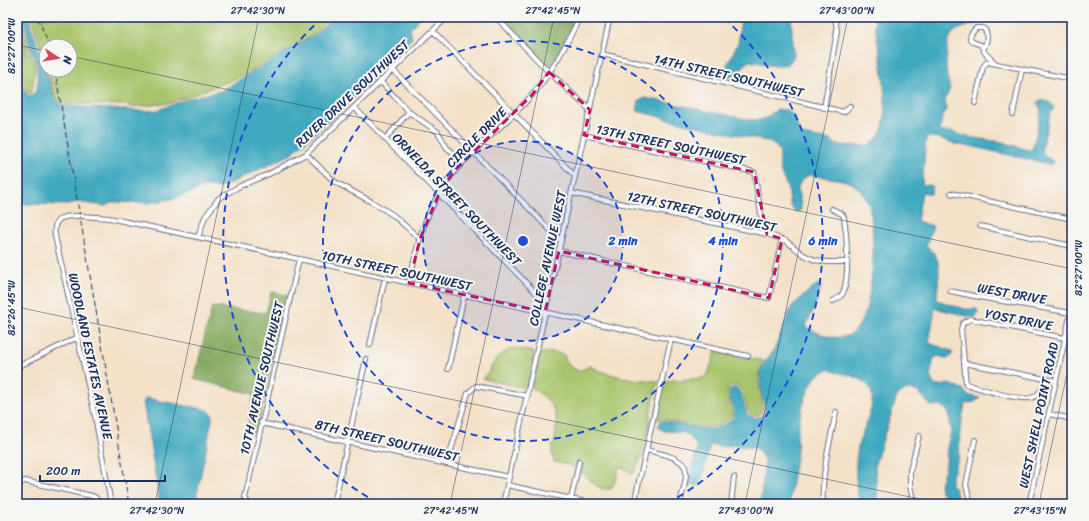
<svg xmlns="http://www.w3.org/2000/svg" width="1089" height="521" viewBox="0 0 1089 521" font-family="Sriracha,sans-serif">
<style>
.green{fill:#a8c56c;stroke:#627a65}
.forest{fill:#86aa60;stroke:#506c5f}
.water{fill:#40a9c0;stroke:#2e6c8f}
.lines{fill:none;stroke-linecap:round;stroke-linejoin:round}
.minor-casing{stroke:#676d83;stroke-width:6}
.minor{stroke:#fff;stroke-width:4}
.rail{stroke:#1b2f5e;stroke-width:1;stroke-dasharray:6 3;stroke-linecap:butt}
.marked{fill:none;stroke:#c2185b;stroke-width:3;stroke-dasharray:8 5;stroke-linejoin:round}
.ticks{fill:none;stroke:#1b2f5e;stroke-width:1;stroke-opacity:0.45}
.ring{fill:none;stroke:#1d4ed8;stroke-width:2;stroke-dasharray:7 5}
.labels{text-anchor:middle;stroke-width:4;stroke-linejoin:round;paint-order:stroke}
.street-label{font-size:13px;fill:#1b2f5e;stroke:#f6f6f2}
.centre{fill:#1d4ed8;stroke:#f6f6f2;stroke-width:2}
.ring-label{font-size:12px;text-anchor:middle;font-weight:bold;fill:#1d4ed8;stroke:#f6f6f2;stroke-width:4;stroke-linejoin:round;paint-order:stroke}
.neatline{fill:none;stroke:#1b2f5e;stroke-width:1.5}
.ticks-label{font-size:10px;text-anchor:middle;fill:#1b2f5e}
</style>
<rect width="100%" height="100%" fill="#f6f6f2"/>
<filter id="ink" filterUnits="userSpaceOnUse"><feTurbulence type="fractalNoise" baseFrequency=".025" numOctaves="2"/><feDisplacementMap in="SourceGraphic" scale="8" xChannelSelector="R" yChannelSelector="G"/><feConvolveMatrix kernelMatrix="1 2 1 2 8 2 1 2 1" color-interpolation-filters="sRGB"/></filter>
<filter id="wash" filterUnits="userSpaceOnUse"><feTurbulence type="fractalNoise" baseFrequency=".012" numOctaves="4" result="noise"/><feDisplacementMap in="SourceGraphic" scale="16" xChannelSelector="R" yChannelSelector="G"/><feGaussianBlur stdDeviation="0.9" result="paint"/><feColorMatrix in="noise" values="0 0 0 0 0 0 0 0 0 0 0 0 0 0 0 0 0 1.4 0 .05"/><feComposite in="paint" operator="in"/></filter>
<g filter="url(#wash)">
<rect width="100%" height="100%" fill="#f4e1c8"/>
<path class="green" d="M17 17H22L27 44 35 63V73L31 93H29L17 80V48L25 55C24 42 17 31 17 17Z
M31 17H234L239 19 242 17H329L317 32 246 74 227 82 170 103 133 107 124 105 64 104 56 99 47 70H70V46H46V66Z
M513 348 534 352 527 388 483 379C495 364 493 356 513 348Z
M716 351 764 361C762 365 759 371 758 376 757 388 766 406 760 414L751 416C743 406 747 391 736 385L732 386 727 389 729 404 732 409V416L720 426 703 427 698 428 661 419 659 420 655 419 664 381 702 378 707 376Z
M554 352 564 355 568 365 579 371 590 366C612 378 634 379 658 381L650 415 651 416C647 436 643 456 633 474L628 470 619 467 616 480 611 489C593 490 593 479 579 471L581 461 577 460 575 468 569 465 554 462C550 450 552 449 555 438 560 413 553 401 532 388L539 353H546Z"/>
<path class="forest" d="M499 17H577L555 59 548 68Z
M271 292 287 295 256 434 246 433 254 394 194 379 212 307 266 313Z"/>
<path class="water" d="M24 17H28L55 100 63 106 144 111 158 110 190 98 221 91 318 33 332 17H420L410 29 412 38 343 109 290 155 220 188 204 187 177 198 149 203 112 202 105 206 77 202 68 205 17 204V83L29 96 35 93 38 82 37 63 29 43Z
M741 17H791L794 55C789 75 763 62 748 61L736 77H723L722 75 738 43Z
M874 17H952L965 21 980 17H995L965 27 957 30 952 34 948 42 946 63 947 77 950 89 945 100 946 110 941 122 940 130 942 132H953L968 137 1002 142 1031 151 1034 144 1041 110 1037 102C1044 99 1051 101 1054 108L1050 114 1042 148 1043 154 1054 162 1052 165 970 146C954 147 943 136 929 137L926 140 922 184 933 186 931 194 922 192 917 221 933 226 926 246C946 257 937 282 937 300L964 309H977L979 314 976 317H971L935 308 929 343 952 351V355L948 359 938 356 934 358 930 376 934 385 939 386 948 384 958 387 963 389 967 395 980 398 975 402 965 404 960 431 959 456 951 479V484L955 489 959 504H949L941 491 940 484 946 465 947 447 951 432 949 414 946 409 941 406H931C919 394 920 387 900 392L896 399 875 464 877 491V504H859C856 485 854 466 858 447 861 433 875 407 872 394 870 380 853 376 841 373 838 373 833 371 829 370 824 370 820 374 816 377 807 387 800 415 798 428 797 439 798 449 796 459 793 474 791 489 789 504H760L765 462 762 456 756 448 732 445 726 447 710 445 700 486 688 484 697 447C683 421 672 439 658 427L661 421 698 429H703L721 428 734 417V409L731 404 729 390 736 387C745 396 742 407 749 417 774 421 762 401 761 389 760 385 760 380 760 376 761 368 767 358 773 352L792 306 815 286 819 284 821 287 814 309 806 325 807 328C820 334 838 342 851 334 876 319 876 230 869 205 867 200 863 193 859 189 856 187 853 183 849 182 842 179 819 177 810 175L807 176 799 184C796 195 802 201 801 210L797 212 794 211C787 202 791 196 787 187 785 181 781 176 780 170 779 154 784 149 767 141L692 125 637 111 639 101 645 98 751 120C756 120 763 120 767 117 769 116 770 114 772 113 778 108 788 108 793 115 797 121 797 130 802 135L831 140 837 145 867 146C871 143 876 140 879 136 894 113 877 45 874 17Z
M146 398 208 410 212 414V420L197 494 198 501 200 504H160L143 402Z"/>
</g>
<g filter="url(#ink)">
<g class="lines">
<defs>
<path id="minor" d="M496 17 549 72 590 110
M433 31 575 176
M984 48C987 41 989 33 983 28H976L971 34 970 39 973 42 981 45 985 53 995 63
M602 54 844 112 850 106
M392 69 561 241
M380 81 409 112 438 132 447 148 455 154
M975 103 983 67 987 62 1072 79
M354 107 547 304
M824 108 837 31 835 17
M1013 114 1022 69
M584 135 754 172 762 220 767 234
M385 139 409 112
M306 154 335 182 372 202 393 215 420 239
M571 193 767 234 786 241 804 255 815 260 827 262H847
M951 193 1072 219
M832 209 842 214 844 217C847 236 850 276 843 293 841 297 837 299 833 301
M980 226 1072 246
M198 237 205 217 219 198 240 186 269 174 306 154 447 17
M559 251 769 298 782 239
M409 283C416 252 422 221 439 194 462 154 503 129 532 95 553 71 566 45 580 17
M950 291 979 297 1071 313
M370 345 385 278
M964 363 1056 381
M17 367 78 337
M448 369 464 296
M1047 380C1044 385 1040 394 1034 397 1024 403 979 388 966 384L961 329 963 323 970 319 1065 338
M1049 414 1072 419
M261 423 447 464 509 477
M646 450C658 453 679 456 685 467 687 472 686 478 685 483 684 490 680 496 681 504
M447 464 468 393 476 386 528 396
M507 485 595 504
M17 487 20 483 25 481 92 496 96 498 97 504
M111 504 95 416 55 236C52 214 67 216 83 216 92 217 100 217 109 218L748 356
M249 504 245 498 299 259
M334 504 366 359
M503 504 610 17
M570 504 579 462
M634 504 671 339
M731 504 734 477
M823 504C821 473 830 442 836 412
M914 504 910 486V471L919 436
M971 504 966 485 975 440
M1029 504 1072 307"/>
</defs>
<use href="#minor" class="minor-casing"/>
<use href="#minor" class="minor"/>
<path class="rail" d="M38 17 49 46
M55 70 129 504"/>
</g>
</g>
<path class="marked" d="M549 72 590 110 584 135 754 172 767 234 782 239 769 298 559 251 545 312 409 283 420 239 439 194 454 171 532 95Z"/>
<path class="ticks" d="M17 45 46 51M70 56 1072 269M17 307 943 504M155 504 259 17M450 504 554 17M745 504 848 17M1039 504 1072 350"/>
<circle cx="523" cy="241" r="100" fill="#1d4ed8" fill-opacity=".12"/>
<g class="ring">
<circle cx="523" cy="241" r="100"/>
<circle cx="523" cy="241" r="200"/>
<path d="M378 503A300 300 0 0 1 322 18M724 18A300 300 0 0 1 668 503"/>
</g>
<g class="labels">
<g class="street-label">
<text transform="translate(729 75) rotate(13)" y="5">14TH STREET SOUTHWEST</text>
<text transform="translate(352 93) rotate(-43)" y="5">RIVER DRIVE SOUTHWEST</text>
<text transform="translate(476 137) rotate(-45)" y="5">CIRCLE DRIVE</text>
<text transform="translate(671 144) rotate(12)" y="5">13TH STREET SOUTHWEST</text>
<text transform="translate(457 199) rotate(46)" y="5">ORNELDA STREET SOUTHWEST</text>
<text transform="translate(702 211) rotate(12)" y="5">12TH STREET SOUTHWEST</text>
<text transform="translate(547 258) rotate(-78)" y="5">COLLEGE AVENUE WEST</text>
<text transform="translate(397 270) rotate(12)" y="5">10TH STREET SOUTHWEST</text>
<text transform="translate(1012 293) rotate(10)" y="5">WEST DRIVE</text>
<text transform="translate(1019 319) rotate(11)" y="5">YOST DRIVE</text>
<text transform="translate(91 356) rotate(78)" y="5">WOODLAND ESTATES AVENUE</text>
<text transform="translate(261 378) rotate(-77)" y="5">10TH AVENUE SOUTHWEST</text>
<text transform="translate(1038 415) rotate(-78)" y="5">WEST SHELL POINT ROAD</text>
<text transform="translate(387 440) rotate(13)" y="5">8TH STREET SOUTHWEST</text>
</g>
</g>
<circle cx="523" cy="241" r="6" class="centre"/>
<g class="ring-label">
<text x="623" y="245">2 min</text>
<text x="723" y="245">4 min</text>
<text x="823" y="245">6 min</text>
</g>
<rect width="1089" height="521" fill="none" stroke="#f6f6f2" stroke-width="44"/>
<g transform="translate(58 58) rotate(102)"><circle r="19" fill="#f6f6f2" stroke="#9ea6b7"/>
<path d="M0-3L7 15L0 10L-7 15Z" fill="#d1495b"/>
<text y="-6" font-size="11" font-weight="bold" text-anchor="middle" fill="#1b2f5e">N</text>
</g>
<path d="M40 475v6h125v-6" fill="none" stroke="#1b2f5e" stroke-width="2"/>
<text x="46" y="475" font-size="12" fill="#1b2f5e" stroke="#f6f6f2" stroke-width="3" paint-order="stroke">200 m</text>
<rect x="22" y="22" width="1045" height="477" class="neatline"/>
<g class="ticks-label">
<text x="258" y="14">27°42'30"N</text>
<text x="553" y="14">27°42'45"N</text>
<text x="847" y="14">27°43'00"N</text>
<text transform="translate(11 46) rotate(-90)" y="4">82°27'00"W</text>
<text transform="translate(1078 268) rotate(-90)" y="4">82°27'00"W</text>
<text transform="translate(11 308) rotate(-90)" y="4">82°26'45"W</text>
<text x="157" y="514">27°42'30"N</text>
<text x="451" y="514">27°42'45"N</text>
<text x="746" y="514">27°43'00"N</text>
<text x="1040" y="514">27°43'15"N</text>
</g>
</svg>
